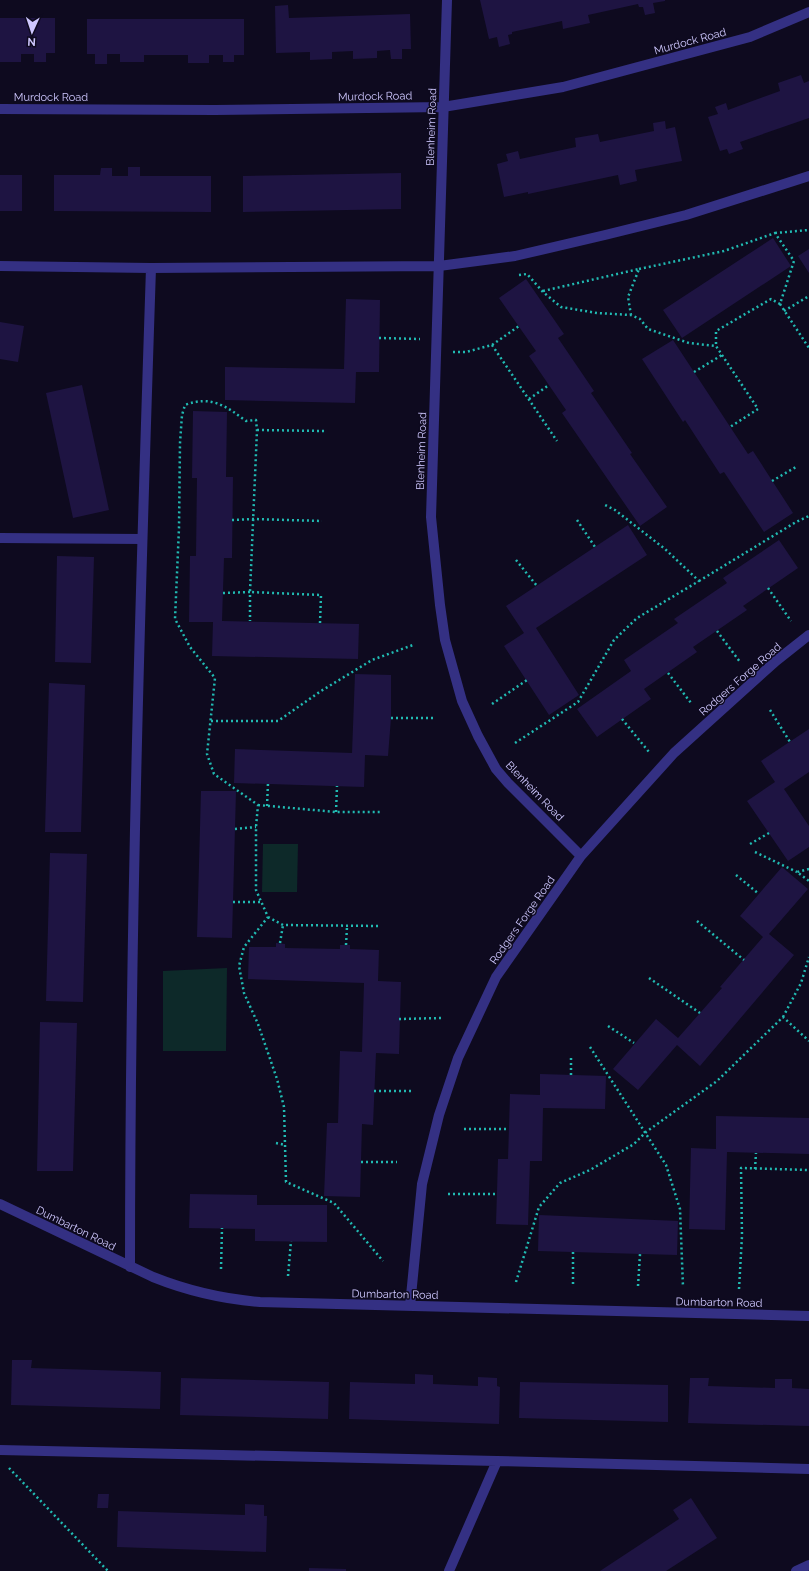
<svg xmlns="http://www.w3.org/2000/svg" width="809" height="1571" viewBox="0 0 809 1571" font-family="Raleway,sans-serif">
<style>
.green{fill:#0d2929}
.building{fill:#1e1442}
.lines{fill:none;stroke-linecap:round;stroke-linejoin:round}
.path{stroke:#21bab2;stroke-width:2.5;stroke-dasharray:2 3;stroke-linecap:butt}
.minor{stroke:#343083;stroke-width:10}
.labels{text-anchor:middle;stroke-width:3;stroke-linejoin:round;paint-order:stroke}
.street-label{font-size:11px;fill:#cfc8ff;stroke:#0e0a1f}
</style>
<rect width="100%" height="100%" fill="#0e0a1f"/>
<path class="green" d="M263 844H298L297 892H262Z
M227 968 226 1051H163V971Z"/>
<path class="building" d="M480 0H665V1L653 3 655 13 645 15 643 7H639L638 4 588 15 590 23 563 29 562 21 512 32V34L508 35 510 44 499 47 497 37 489 39Z
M288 5 289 18 410 14 411 49H402V59H391L390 50 377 51V58L353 59V51L332 52V59L310 60V52L276 53 275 6Z
M0 18H55V53H46V62H34V54H21V62H0Z
M87 19H244V55H234V62H223V55H209V63H188V55H144V62H120V54H107V64H95V54H87Z
M801 75 804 83 809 81V118L740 142 743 149 729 154 727 149 720 151 708 117 718 114 715 107 726 103 728 110 780 91 778 83Z
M665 121 666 129 675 127 682 161 635 170 637 181 620 185 618 175 528 194V192L504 197 497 164 508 161 506 154 518 151 520 159 576 147 575 138 598 134 600 142 654 131 653 123Z
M128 167H140V176H211V212L54 211V175H100L101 168H112V176H128Z
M401 173V209L243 212V176Z
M0 175H22V211H0Z
M773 238 791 266 682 338 663 310Z
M809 249V273L798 256Z
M526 279 564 334 558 338 594 391 591 393 632 453 630 454 667 507 640 526 562 413 566 410 529 356 536 351 499 298Z
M346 299 380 300 379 372H356L355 403 225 400V367L344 369Z
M0 322 24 326 18 362 0 359Z
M673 340 748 454 753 451 793 513 764 532 724 472 720 474 685 420 683 422 642 359Z
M82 385 109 510 73 518 46 393Z
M193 411 227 412 226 477H233L232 558H224L222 621 359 624 358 659 212 656 213 622H189L190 556H196L197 478H192Z
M628 525 647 555 536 628 579 695 549 715 504 646 524 633 506 606Z
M779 540 798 568 743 606 747 610 693 647 697 652 644 689 651 699 597 737 577 709 631 671 624 660 678 623 674 619 727 583 723 578Z
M57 556 94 557 91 663 55 662Z
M355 674 391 675V718L388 756 365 755 364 787 234 783 235 749 352 753Z
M49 683 85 685 81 832H45Z
M809 729V772L784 789 809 826V847L788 861 747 801 775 782 761 761Z
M201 791H236L232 938 197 937Z
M50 853 87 854 83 1002 46 1001Z
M782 867 808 889 769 934 794 955 700 1066 677 1045 638 1090 613 1069 656 1019 678 1038 722 988 720 987 763 937 740 916Z
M276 943 285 944V948L340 949V945H350V949L379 950 378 981 401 982 399 1054 376 1053 373 1125 362 1124 360 1197 324 1196 327 1123H338L340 1051 362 1052 364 983 248 979 249 947H276Z
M40 1022 77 1023 73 1171H37Z
M540 1074 606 1076 605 1109 543 1108 542 1161H530L528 1225 496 1224 498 1159H508L510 1094 540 1095Z
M716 1116 809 1118V1154L727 1152 725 1230 689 1229 691 1148 716 1149Z
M190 1194 257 1195V1205H327V1242L255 1241V1229L189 1228Z
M539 1215 678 1221 677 1255 538 1251Z
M12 1360H32L31 1368 161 1372 160 1409 11 1405Z
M415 1374 433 1375V1384L478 1386V1377L497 1378V1386L500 1387 499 1424 349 1419 350 1382 415 1384Z
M181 1378 329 1382 328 1419 180 1415Z
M690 1378H709L708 1386 775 1388V1379H792V1388L809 1389V1426L688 1423Z
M520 1382 668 1385V1422L519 1418Z
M98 1494H109L108 1508H97Z
M691 1498 717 1538 666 1571H600L679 1519 673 1510Z
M245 1504 264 1505V1516H267L266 1552 117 1547 118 1511 245 1515Z
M309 1568 346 1569V1571H309Z"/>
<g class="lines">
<path class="path" d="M775 233 809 230
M639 269 724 251 775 233 794 261 780 304 771 299 716 331V346
M519 275 527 274 543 292 561 307 597 313 631 315 640 319 648 329 689 343 716 346 758 409 730 427
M543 291 639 269 628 297 631 315
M780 304 809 348
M784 311 809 296
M379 338 420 339
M492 345 557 441
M453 352H466L492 345 519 326
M694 372 722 355
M529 399 549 385
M257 430 324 431
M772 481 796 467
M232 520 253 519 322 521
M577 520 595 547
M516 560 537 586
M699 581 796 522 809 516
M768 588 791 621
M223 593 250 592V621
M320 623 321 595 250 592 257 430 256 420 246 421C226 406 211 395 185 405L182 415 180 443 179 528 175 619 190 647 215 678 207 754 214 774 258 805 256 827V890L268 917 244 947 239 966 244 993 258 1024 277 1079 284 1107 286 1182 334 1203 383 1261
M717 631 740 662
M668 673 691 703
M492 704 527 680
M770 710 790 742
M391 718H435
M622 719 649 752
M211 721H278L321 691 372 660 413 645
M515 743 578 702 614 640 637 618 699 581 665 549 615 510 603 504
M258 805 336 812H380
M267 806 268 783
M336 812 337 786
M235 829 256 827
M750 844 769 833
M755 852 797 872
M809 869 797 872 809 881
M736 875 759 894
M233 902H261
M268 917 283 925 378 926
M697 921 744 960
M280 943 283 925
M346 945 347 927
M649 978 700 1013
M783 1017 801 983 809 957
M399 1019 442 1018
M608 1026 634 1043
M590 1047 666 1165 680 1209 683 1287
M571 1075V1057
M374 1091H414
M464 1129H509
M276 1143 285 1145
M361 1162H397
M755 1169 756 1153
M448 1194H497
M221 1269 222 1228
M288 1276 291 1241
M516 1282 539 1207 560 1183 590 1170 634 1144 646 1132 717 1081 783 1017 809 1041
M573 1284V1252
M638 1286 640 1254
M739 1289 742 1236 741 1168 809 1170
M9 1468 108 1571"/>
<path class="minor" d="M447 0 431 517 440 605 445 640 462 701 478 736 496 769 508 783 581 856
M0 109 215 110 443 107 563 87 750 37 809 12
M0 266 151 268 439 266 515 256 605 235 686 215 809 176
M0 538 142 539
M0 1204 153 1277C188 1291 223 1299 260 1302L809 1316
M130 1267C130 934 140 601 151 268
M410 1306 422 1184 439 1115 458 1058 496 977 581 856 674 753 776 661 809 635
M0 1450 497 1461 449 1571
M497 1461 809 1469
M796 1571 809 1565"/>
</g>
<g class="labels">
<g class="street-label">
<text transform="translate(690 41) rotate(-15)" y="4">Murdock Road</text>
<text transform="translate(375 96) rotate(-1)" y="4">Murdock Road</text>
<text x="51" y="101">Murdock Road</text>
<text transform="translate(431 127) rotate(-88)" y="4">Blenheim Road</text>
<text transform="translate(421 451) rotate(-88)" y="4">Blenheim Road</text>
<text transform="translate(740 679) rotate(-41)" y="4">Rodgers Forge Road</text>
<text transform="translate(535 791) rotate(46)" y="4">Blenheim Road</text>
<text transform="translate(522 920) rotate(-55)" y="4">Rodgers Forge Road</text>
<text transform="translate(76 1228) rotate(26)" y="4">Dumbarton Road</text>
<text transform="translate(395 1294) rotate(1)" y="4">Dumbarton Road</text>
<text transform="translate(719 1302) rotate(1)" y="4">Dumbarton Road</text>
</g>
</g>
<g transform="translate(32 32) rotate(183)" stroke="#0e0a1f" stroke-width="3" paint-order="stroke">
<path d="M0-3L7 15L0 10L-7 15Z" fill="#cfc8ff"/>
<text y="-6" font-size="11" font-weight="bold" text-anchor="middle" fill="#cfc8ff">N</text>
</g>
</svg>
